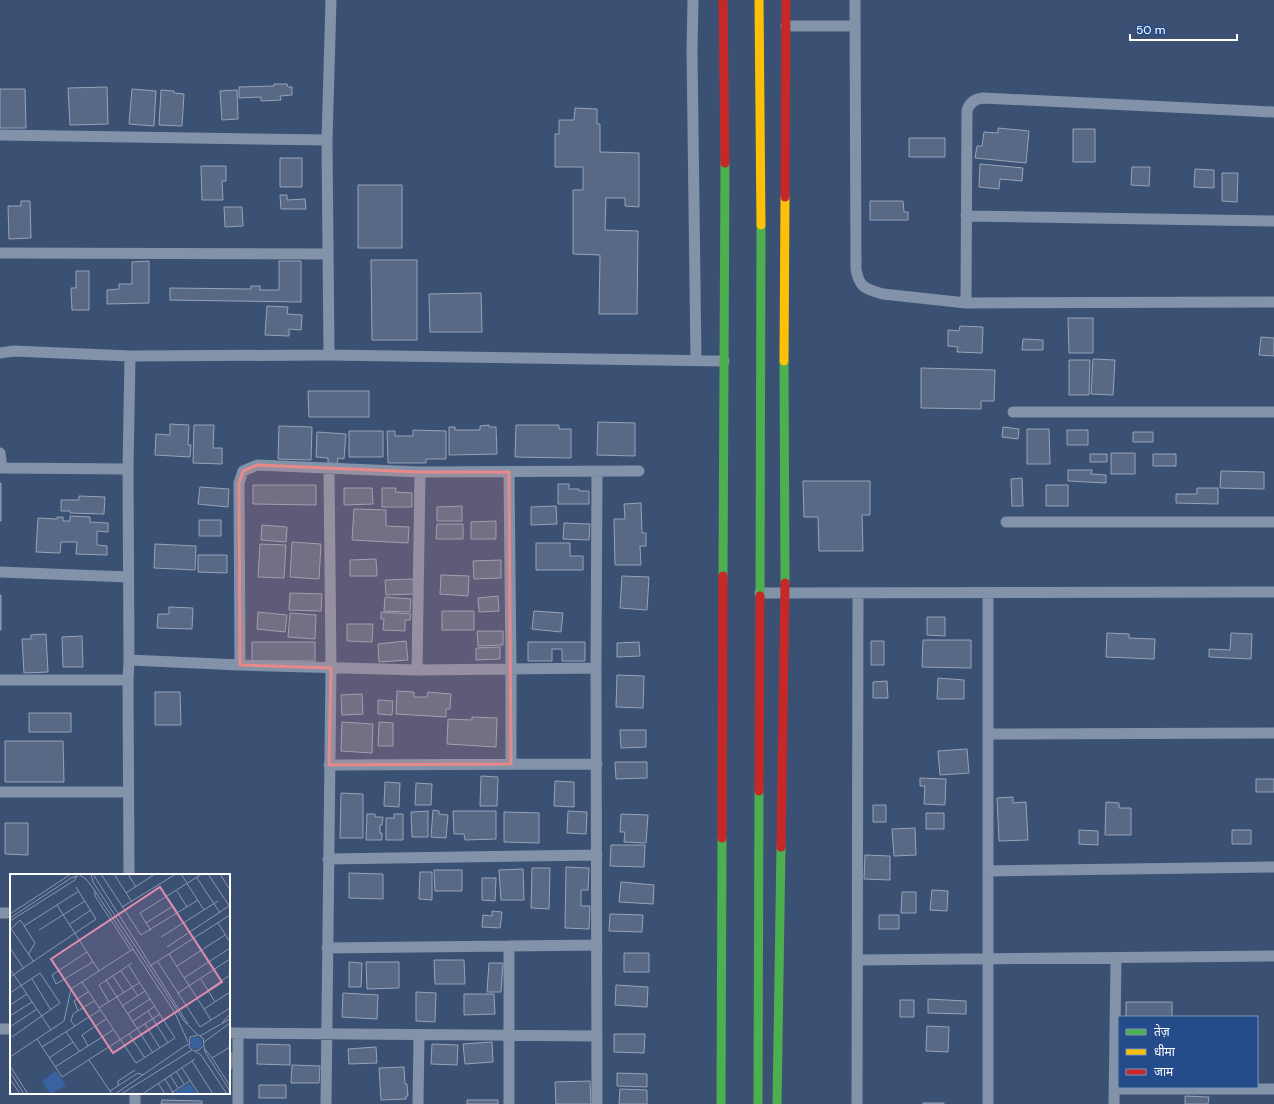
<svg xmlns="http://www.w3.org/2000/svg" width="1274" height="1104" viewBox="0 0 1274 1104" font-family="'DM Sans','Noto Sans Devanagari',sans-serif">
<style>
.building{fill:#576984;stroke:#97a3b7}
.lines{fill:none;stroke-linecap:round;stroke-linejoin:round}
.street{stroke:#8292a8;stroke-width:11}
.fast{stroke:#4caf50;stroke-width:9}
.slow{stroke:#ffc107;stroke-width:9}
.jam{stroke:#c62828;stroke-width:9}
.marked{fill:#e88989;fill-opacity:0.2;stroke:#e88989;stroke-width:3;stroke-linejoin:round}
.inset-road{fill:none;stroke:#8997ac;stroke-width:1}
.view{fill:#e08cad;fill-opacity:0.15;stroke:#e08cad;stroke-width:2}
.inset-edge{fill:none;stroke:#fff;stroke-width:2}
</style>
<rect width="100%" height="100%" fill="#3b5174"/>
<path class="building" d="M274 84H287L288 87H292V95L280 96 281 100 261 101V97L239 98V87L274 86Z
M107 87 108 124 70 125 68 88Z
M0 89H25L26 128H0Z
M132 89 156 91 154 126 129 124Z
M161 90 174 91V93L184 94 182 126 159 125Z
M237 90 238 119 222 120 220 91Z
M575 108 597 109V124H600V152L639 153V207L625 206V198H606L605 230 638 231 637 314H599L600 255 573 254V190H583V167H555V134H559V120H574Z
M998 128 1029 131 1026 163 975 158 977 146H982L984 132 998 133Z
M1073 129H1095V162H1073Z
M909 138H945V157H909Z
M280 158H302V187H280Z
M980 164 1023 168 1022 181 1000 179 999 189 979 187Z
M201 166H226V181H222L223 200H202Z
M1132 167H1150L1149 186 1131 185Z
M1195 169 1214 170V188L1194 187Z
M1222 173H1238L1237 202 1222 201Z
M358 185H402V248H358Z
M280 195H287V200L305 199 306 209H281Z
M21 201H30L31 238 9 239 8 206H21Z
M870 201H903L904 212H908V220H870Z
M224 207H242L243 226 225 227Z
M371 260H417V340H372Z
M149 261V303L107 304V290L119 289V284H132V262Z
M279 261H301V302L170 300V288L251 289V286H260V290H279Z
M76 271H89V310H72L71 288H76Z
M481 293 482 332H430L429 294Z
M267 306 288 307 287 314 302 315 301 330 289 329V336L265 335Z
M1068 318H1093V353H1069Z
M960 326 983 327 982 353 957 352 958 347 948 346V330L959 331Z
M1261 337 1274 338V356L1259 355Z
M1023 339 1043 340V350H1022Z
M1093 359 1115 360 1113 395 1091 394Z
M1069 360H1090L1089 395H1069Z
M921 368 995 370 994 401H981V409L921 408Z
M308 391H369V417H309Z
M598 422 635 423V456L597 455Z
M170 424 189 425 188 445H191L190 457 155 455 156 434 170 435Z
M194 425H214L213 448H222V464L193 463Z
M489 425V427H496L497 454 449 455V427H455V430H480V426Z
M516 425H559V429H571V458L515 457Z
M279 426 312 427 311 460 278 459Z
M1003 427 1019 429 1018 439 1002 437Z
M1027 429H1049L1050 464H1027Z
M413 430 446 431V459H426V463H388L387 431H395V436H413Z
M1067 430H1088V445H1067Z
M349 431H383V457H349Z
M317 432 346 434 344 459 338 458 337 464 328 463V458L316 457Z
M1133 432H1153V442H1133Z
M1111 453H1135V474H1111Z
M1090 454H1107V462H1090Z
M1153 454H1176V466H1153Z
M1068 470H1092L1091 474 1106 475V483L1068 481Z
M1221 471 1264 472V489L1220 488Z
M1022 478 1023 506H1012L1011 479Z
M803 481H870V515H862L863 551H819L818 517H804Z
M0 483H1V521H0Z
M558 484H569V489H579V491H589V504H558Z
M253 485H316V505L253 504Z
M1046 485H1068V506H1046Z
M200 487 229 489 228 507 198 504Z
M344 488H372L373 504 344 505Z
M382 488H396L395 492 412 493V507H382Z
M1197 488H1218V504L1176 503V494H1197Z
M79 496 105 497 104 514 70 513V511H61V500H79Z
M641 503 642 533H646V546H640L641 565H615L614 519H625L624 504Z
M462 506V521H437V507Z
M556 506 557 524 531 525V507Z
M354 509 386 510V526L409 527 408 543 352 540Z
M70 516 90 517V522L108 523V532L97 531V545L107 546V555L76 554 77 542H61L60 553 36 552 38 518 57 519V517H63V521H70Z
M199 520H221V536H199Z
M496 521V539H471V522Z
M564 523 590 524 589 540 563 539Z
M437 524H463V539H436Z
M262 525 287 527 286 542 261 540Z
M292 542 321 544 319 579 290 577Z
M536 543H570V556H583V570H536Z
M155 544 196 546 195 570 154 568Z
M260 544 286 545 284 578 258 577Z
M198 555H227V573L198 572Z
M376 559 377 576H350V560Z
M501 560V578L474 579 473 561Z
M441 575 469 576 468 596 440 594Z
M622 576 649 577 647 610 620 608Z
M413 579 414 594 386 595 385 580Z
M290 593 322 594 321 611 289 610Z
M0 595H1V630H0Z
M498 596 499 611 479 612 478 598Z
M385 597 411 599 410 612 384 611Z
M169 607 193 608 192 629 157 628 158 614H169Z
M442 611H474V630H442Z
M534 611 563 613 561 632 532 629Z
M258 612 287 615 285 632 257 629Z
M381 612 411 614 410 620H405V631L383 630 384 619H381Z
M290 613 316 615 315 639 288 637Z
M927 617H945V636L927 635Z
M347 624H373L372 642 347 641Z
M477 631H503V645L478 646Z
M1107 633 1129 634V638L1155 639 1154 659 1106 657Z
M1231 633 1252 634 1251 659 1209 657V649L1230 650Z
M46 634 48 672 24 673 22 639H31V635Z
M82 636 83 667H63L62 637Z
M923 640H971V668L922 667Z
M406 641 408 660 379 662 378 644Z
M871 641H884V665H871Z
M252 642H315V661H252Z
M528 642H585V661H562V649H552V661H528Z
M639 642 640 656 617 657V643Z
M500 647V659L476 660V648Z
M617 675 644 676 643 708 616 707Z
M938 678 964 680V699H937Z
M887 681 888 698H873V682Z
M397 691 414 692V697H427L428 692 451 694 450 709H446V717L396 714Z
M155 692H180L181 725H155Z
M362 694 363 714 342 715 341 695Z
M378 700 393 701 392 715 378 714Z
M29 713H71V732H29Z
M472 717 497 718 496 747 447 744 448 719 472 720Z
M342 722 373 724 372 753 341 751Z
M379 722 393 723V746H378Z
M620 730H646V747L621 748Z
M5 741H63L64 782H5Z
M967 749 969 773 940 775 938 751Z
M615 762H647V778L616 779Z
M481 776 498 777 497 806H480Z
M920 778 946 779 945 805 924 804 925 786H920Z
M1256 779H1274V792H1256Z
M555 781 574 782V807L554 806Z
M385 782 400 783 399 807 384 806Z
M416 783 432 784 431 805H415Z
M341 793 363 794V838H340Z
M1013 797V803L1026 802 1028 840 999 841 997 798Z
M1106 802 1119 803V808H1131V835H1105Z
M873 805H886V822H873Z
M433 810 439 811V814L448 815 446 838 431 837Z
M428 811V837H412L411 812Z
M453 811H496V839L465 840 464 834H454Z
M568 811 587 812 586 834 567 833Z
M504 812 539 813V843L504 842Z
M926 813H944V829H926Z
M367 814H375V817H383L382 825H380V833H382V840H366Z
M394 814H403V840H386V818H394Z
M621 814 648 815 646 843 624 842 625 832H620Z
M5 823H28V855L5 854Z
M915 828 916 855 894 856 892 829Z
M1079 830 1098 831V845L1079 844Z
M1232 830H1251V844H1232Z
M611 845H645L644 867 610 866Z
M865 855 890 856V880L864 879Z
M566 867 589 868 588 890H581V906H590L589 929 565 928Z
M532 868H550L549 909 531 908Z
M523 869 524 900H501L499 870Z
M434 870H462V891H435Z
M420 872H432V900L419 899Z
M349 873 383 874V899L349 898Z
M482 878H496L495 901 482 900Z
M621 882 654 885 653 904 619 902Z
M932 890 948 891 947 911 930 910Z
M902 892H916V913H901Z
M492 911 502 912 500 928 482 927 483 915 492 916Z
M610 914 643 915 642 932 609 931Z
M879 915H899V929H879Z
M624 953H649V972H624Z
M434 960H464L465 984H435Z
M349 962 362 963 361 987H349Z
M366 962H399V988L367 989Z
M489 963H503L501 992H487Z
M616 985 648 987 647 1007 615 1005Z
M416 992 436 993 435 1022 416 1021Z
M343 993 378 995 377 1019 342 1017Z
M464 994H494L495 1014 464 1015Z
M928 999 966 1001V1014L928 1013Z
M900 1000H914V1017H900Z
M1126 1002H1172V1017H1126Z
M927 1026 949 1027 948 1052 926 1051Z
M614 1034H645L644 1053 614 1052Z
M492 1042 493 1062 465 1064 463 1044Z
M257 1044 290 1045V1065L257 1064Z
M432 1044 458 1045 457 1065 431 1064Z
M376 1047 377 1063 349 1064 348 1049Z
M229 1053H232V1068H229Z
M292 1065 320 1066 319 1083H291Z
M404 1067 405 1084H407L408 1096H406V1099L381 1100 379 1068Z
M617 1073 647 1074V1087L617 1086Z
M590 1081 591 1104H556L555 1082Z
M259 1085H286V1098H259Z
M620 1089 647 1090V1104H619Z
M1185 1096 1209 1097 1208 1104H1185Z
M162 1100 202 1101V1104H161Z
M467 1100H498V1104H467Z
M923 1103H944V1104H923Z"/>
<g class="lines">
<path class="street" d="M693 0 692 51 696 361
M855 0 856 269C859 288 866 289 883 294L966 303 1274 302
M786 26H855
M0 135 327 140
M966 216 1274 221
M0 253 327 254
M966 303 967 111C969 103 974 99 983 98L1274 112
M0 353 14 351 130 356 329 355 724 361
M329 355 327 140 331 0
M1013 412H1274
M0 453 2 468
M0 468 128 469
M509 472 511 668V764
M597 472 596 668 597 1104
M1006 522H1274
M0 572 128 577
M760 593 1274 592
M129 660 240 665 417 670 596 668
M240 665 239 483 243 471 257 465 420 472 639 471
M417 670 420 472
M0 680H128
M988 734 1274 733
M329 765 597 764
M0 792H128
M328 859 597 855
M988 871 1274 867
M129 875 128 680 129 660 128 469 130 356
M0 913H11
M509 946V1104
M327 948 597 945
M857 960 1274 956
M0 1029H11
M229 1033 597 1036
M238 1034V1104
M1115 1089H1274
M135 1104V1093
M326 1104 331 668 329 469
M418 1104 419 1035
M857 1104 858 593
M988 1104V593
M1114 1104 1116 958"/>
<path class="fast" d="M784 361 785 583
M723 576 725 163
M760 596 761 225
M721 1104 722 838
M758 1104 759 791
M777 1104 781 847"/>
<path class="slow" d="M759 0 761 225
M784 361 785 197"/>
<path class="jam" d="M723 0 725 163
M785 197 786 0
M759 791 760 596
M722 838 723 576
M781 847 785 583"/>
</g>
<path class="marked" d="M257 465 420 472H509L511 764 329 765 331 668 240 665 239 483 243 471Z"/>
<g transform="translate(10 874)">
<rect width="220" height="220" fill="#3b5174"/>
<path d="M180 169a6 6 0 1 1 12 0a6 6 0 1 1-12 0ZM46 197 56 212 40 220 32 207ZM180 209 187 220H166L165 218Z" fill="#3962a1"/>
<path class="inset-road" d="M68 0 76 5 83 14 165 139 178 168M81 0 83 8 174 147 188 161M83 0 178 150M91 0 131 61 188 26M104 0 122 28M118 0 126 13M171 0 194 36M198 0 220 33M210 0 220 16M187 4 210 39M85 17V22L121 77M167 17 177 33M116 19 145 0M157 23 168 39M47 31 89 97M112 33 166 0M0 40 61 0M0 44 61 4 68 2M0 47 65 6 66 2M136 49 163 32M208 49 220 68M60 50 81 36M14 52 69 17M0 53 24 88M1 55 10 46 13 50 25 69 18 81M29 56 75 27M141 57 130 39 192 0M151 63 208 27M157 73 219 32M0 74 14 95M77 78 42 101 46 110 83 88M159 80 201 146M148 88 190 153 220 134M140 92 220 41M167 92 215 61M0 95 41 156M111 97 128 122M103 102 114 119M0 103 86 45 66 13M174 104 220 74M22 105 41 136M191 105 205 128M96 106 143 179M72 108 126 189 165 164 119 92M198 116 220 101M0 119 30 99 50 129 2 163M168 119 220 85M99 128 89 111 122 89M0 131 17 120M112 132 135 117M89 134 129 109M194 135 220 118M68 137 64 127 78 118M138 137 158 169M117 140 140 125M0 142 22 128M122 148 145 132M212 149 220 140M135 150 150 174M65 152 61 147 63 140 84 127M0 153 27 135M56 158 70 178M119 160 135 184M190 162 220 145M27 165 52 203 150 140M194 168 220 149M78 172 72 161 96 145M194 172 195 178 220 217M32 173 90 136M220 173 202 184 220 212M194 174 202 184M185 177 189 176 194 171 193 164 188 161 180 163 179 172 181 175 191 181 217 220M0 183 54 147 61 115 123 75M39 184 63 168M79 186 102 220M182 187 203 220M0 192 18 220M45 193 103 156M172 194 189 220M166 197 174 210M0 198 14 220M160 201 168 214M0 205 10 220M155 205 164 220M148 209 155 220M108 212V207L125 196M100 217 128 199 133 201M134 219 185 185M105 220 178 170M111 220 182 176M160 220 181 206"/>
<path class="view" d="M150 13 212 108 103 179 41 85Z"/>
<rect width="220" height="220" class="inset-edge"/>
</g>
<rect x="1118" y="1016" width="140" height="72" fill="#244c8b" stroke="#7c94b9"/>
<rect x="1126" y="1029" width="20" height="6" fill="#4caf50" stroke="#7c94b9"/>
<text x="1154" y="1036" font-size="12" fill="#ffffff">तेज़</text>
<rect x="1126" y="1049" width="20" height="6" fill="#ffc107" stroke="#7c94b9"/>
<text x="1154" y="1056" font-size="12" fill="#ffffff">धीमा</text>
<rect x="1126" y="1069" width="20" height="6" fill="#c62828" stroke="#7c94b9"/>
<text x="1154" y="1076" font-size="12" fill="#ffffff">जाम</text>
<path d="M1130 34v6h107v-6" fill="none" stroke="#ffffff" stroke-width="2"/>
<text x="1136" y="34" font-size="12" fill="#ffffff" stroke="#244c8b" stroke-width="3" paint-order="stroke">50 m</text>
</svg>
